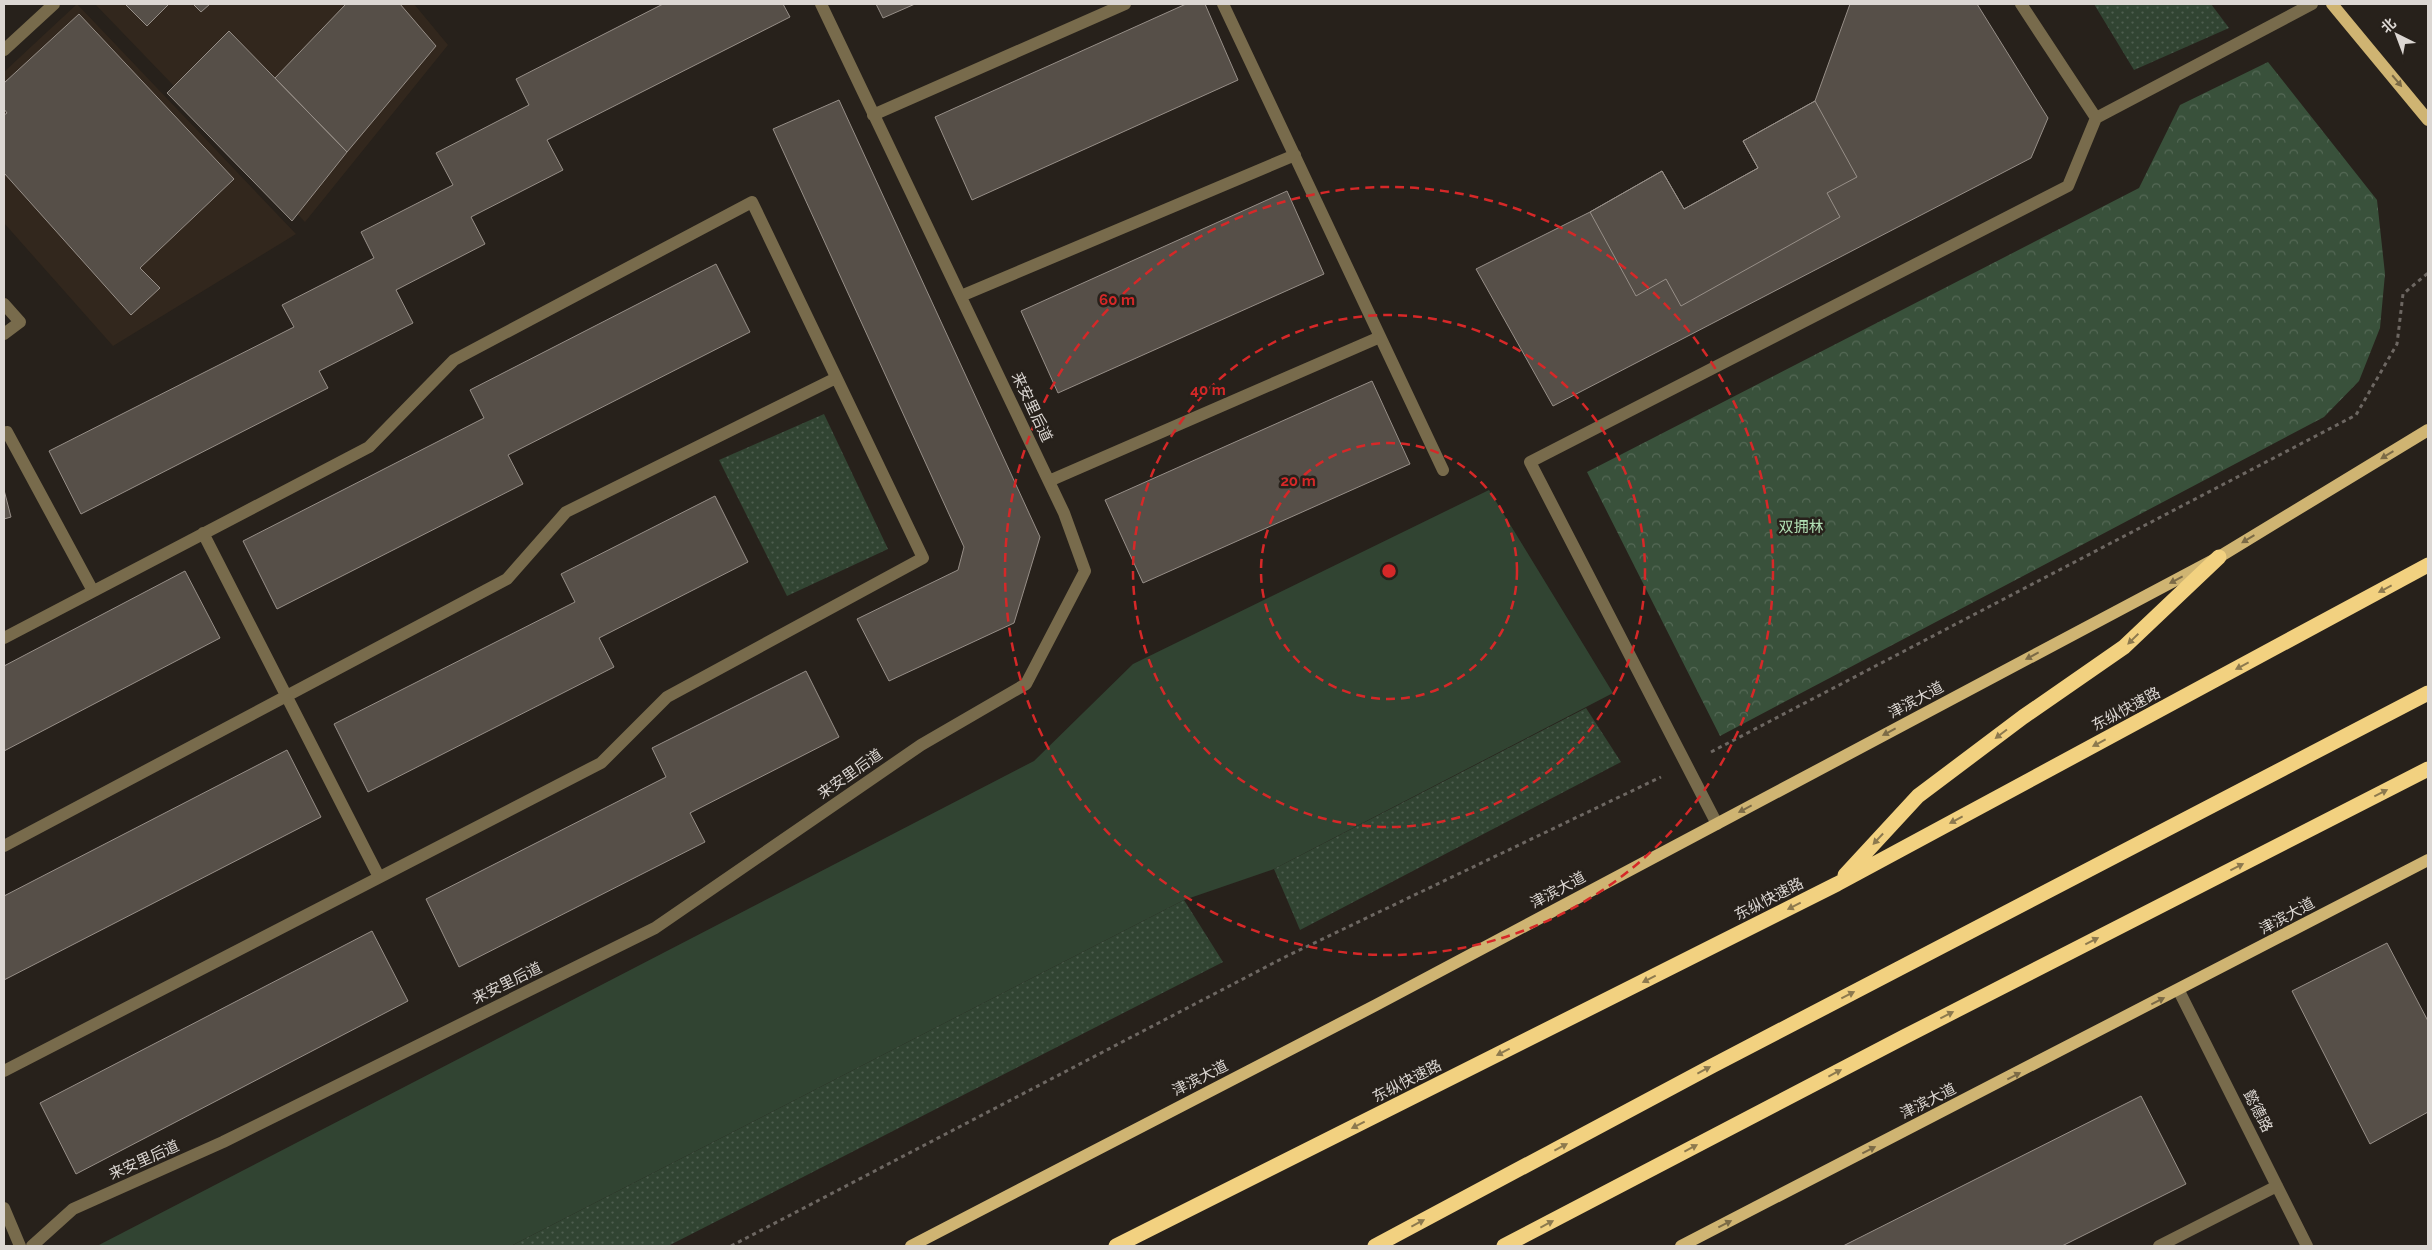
<svg xmlns="http://www.w3.org/2000/svg" width="2432" height="1250" viewBox="0 0 2432 1250" font-family="Raleway,'Noto Sans SC',sans-serif">
<style>
.built{fill:#32271d}
.green{fill:#314432}
.forest{fill:url(#forest-crowns)}
.park{fill:url(#park-dots)}
.building{fill:#564f48;stroke:#978f88}
.lines{fill:none;stroke-linecap:round;stroke-linejoin:round}
.path{stroke:#6d6762;stroke-width:3;stroke-dasharray:4 4;stroke-linecap:butt}
.minor{stroke:#786b4c;stroke-width:12}
.major{stroke:#cfb472;stroke-width:12}
.highway{stroke:#f2d180;stroke-width:15}
.oneway{fill:#7b6a46}
.oneway2{fill:#8c794e}
.ring{fill:none;stroke:#d62828;stroke-width:2.5;stroke-dasharray:9 6}
.labels{text-anchor:middle;stroke-width:5;stroke-linejoin:round;paint-order:stroke}
.street-label{font-size:15px;fill:#dcd7d3;stroke:#27211b}
.park-label{font-size:15px;fill:#b2e0b5;stroke:#27211b}
.centre{fill:#d62828;stroke:#27211b;stroke-width:2.5}
.ring-label{font-size:15px;text-anchor:middle;font-weight:bold;fill:#d62828;stroke:#27211b;stroke-width:5;stroke-linejoin:round;paint-order:stroke}
</style>
<defs>
<pattern id="forest-crowns" width="20" height="18" patternUnits="userSpaceOnUse" patternTransform="scale(1.25)"><rect width="20" height="18" fill="#39513b"/><path d="M2 6a3 3 0 1 1 6 0M12 15a3 3 0 1 1 6 0" fill="none" stroke="#556956"/></pattern>
<pattern id="park-dots" width="8" height="8" patternUnits="userSpaceOnUse" patternTransform="scale(1.25)"><rect width="8" height="8" fill="#314432"/><path d="M2 2h.1M6 6h.1" fill="none" stroke="#4e5e4f" stroke-width="1.8" stroke-linecap="round"/></pattern>
</defs>
<rect width="100%" height="100%" fill="#27211b"/>
<path class="built" d="M77 4 296 234 113 346 4 223V72Z
M95 4H414L448 45 305 222Z"/>
<path class="green" d="M1489 490 1613 693 1274 869 1184 900 511 1246H97L1034 761 1133 664Z"/>
<path class="forest" d="M2268 62 2377 200 2385 274 2380 328 2359 381 2324 417 1720 736 1587 472 2139 188 2180 105Z"/>
<path class="park" d="M2094 4H2211L2229 28 2134 70Z
M824 414 888 549 787 596 719 460Z
M1586 708 1621 762 1300 930 1274 869Z
M1184 900 1223 962 668 1246H511Z"/>
<path class="building" d="M125 4H169L147 26Z
M193 4H210L201 12Z
M346 4H400L436 46 347 152 275 78Z
M663 4H783L790 17 547 140 563 170 471 217 485 244 396 290 413 323 319 371 328 388 81 514 49 451 294 327 282 305 374 258 361 232 453 185 436 153 529 105 516 79Z
M876 4H915L883 18Z
M1186 4H1205L1238 80 972 200 935 117Z
M1850 4H1977L2048 118 2031 158 1553 406 1476 269 1590 212 1662 171 1684 209 1758 168 1743 141 1815 101Z
M79 14 234 179 140 268 160 288 131 315 4 173V115L7 113 4 109V83Z
M229 31 347 152 292 221 167 93Z
M839 100 1040 537 1014 623 889 681 857 619 958 570 964 547 773 129Z
M1815 101 1857 177 1827 193 1840 217 1681 306 1666 279 1636 296 1590 212 1662 171 1684 209 1758 168 1743 141Z
M1287 191 1324 274 1058 393 1021 311Z
M716 264 750 332 508 455 523 484 277 609 243 541 484 418 470 390Z
M1372 381 1410 464 1143 583 1105 500Z
M4 490 11 517 4 519Z
M715 496 748 562 599 638 614 667 368 792 334 724 575 602 561 574Z
M185 571 220 638 4 751V666Z
M806 671 839 737 690 813 705 842 459 967 426 899 666 777 652 748Z
M287 750 321 817 4 980V896Z
M372 931 408 1001 76 1174 40 1103Z
M2387 943 2428 1021V1112L2370 1144 2292 991Z
M2141 1096 2186 1184 2062 1246H1843Z"/>
<g class="lines">
<path class="path" d="M1711 752 2356 415 2397 344 2403 294 2428 273
M731 1246 1285 957 1661 777"/>
<path class="minor" d="M1223 4 1443 470
M4 50 54 4
M873 115 1125 4
M2096 118 2312 4
M961 296 1295 155
M4 304 20 322 4 334
M4 433 7 432 93 591
M1049 481 1380 337
M203 533 379 877
M4 638 369 447 454 360 752 202 923 558 667 697 601 763 4 1071
M1717 824 1530 462 2068 186 2096 118 2021 4
M4 846 507 579 566 512 836 378
M2179 991 2307 1246
M4 1208 20 1246
M32 1246 73 1209 223 1142 655 928 921 745 1026 684 1085 571 1064 513 821 4
M2159 1246 2277 1186"/>
<path class="major" d="M2332 4 2428 120
M911 1246 1376 1005 2219 557 2428 430
M1681 1246 2428 860"/>
<path class="highway" d="M1845 875 1918 796 2023 717 2124 647 2219 557
M1116 1246 1837 884 2428 565
M1375 1246 1712 1066 2428 693
M1504 1246 1904 1037 2428 769"/>
</g>
<defs><path id="oneway-solid" d="M-6-.8H1V-3.2L6.5 0L1 3.2V.8H-6Z" transform="scale(1.25)"/></defs>
<g class="oneway">
<use href="#oneway-solid" transform="translate(2397 81) rotate(50)"/>
<use href="#oneway-solid" transform="translate(2387 455) rotate(149)"/>
<use href="#oneway-solid" transform="translate(2248 539) rotate(149)"/>
<use href="#oneway-solid" transform="translate(2176 580) rotate(152)"/>
<use href="#oneway-solid" transform="translate(2032 656) rotate(152)"/>
<use href="#oneway-solid" transform="translate(1889 732) rotate(152)"/>
<use href="#oneway-solid" transform="translate(1745 809) rotate(152)"/>
<use href="#oneway-solid" transform="translate(2158 1001) rotate(-27)"/>
<use href="#oneway-solid" transform="translate(2014 1076) rotate(-27)"/>
<use href="#oneway-solid" transform="translate(1869 1150) rotate(-27)"/>
<use href="#oneway-solid" transform="translate(1725 1224) rotate(-27)"/>
</g>
<g class="oneway2">
<use href="#oneway-solid" transform="translate(2385 589) rotate(152)"/>
<use href="#oneway-solid" transform="translate(2133 639) rotate(136)"/>
<use href="#oneway-solid" transform="translate(2242 666) rotate(152)"/>
<use href="#oneway-solid" transform="translate(2001 734) rotate(143)"/>
<use href="#oneway-solid" transform="translate(2099 743) rotate(152)"/>
<use href="#oneway-solid" transform="translate(2381 793) rotate(-27)"/>
<use href="#oneway-solid" transform="translate(1956 820) rotate(152)"/>
<use href="#oneway-solid" transform="translate(1878 839) rotate(133)"/>
<use href="#oneway-solid" transform="translate(2237 867) rotate(-27)"/>
<use href="#oneway-solid" transform="translate(1794 906) rotate(153)"/>
<use href="#oneway-solid" transform="translate(2092 941) rotate(-27)"/>
<use href="#oneway-solid" transform="translate(1649 979) rotate(153)"/>
<use href="#oneway-solid" transform="translate(1848 995) rotate(-27)"/>
<use href="#oneway-solid" transform="translate(1947 1015) rotate(-27)"/>
<use href="#oneway-solid" transform="translate(1503 1052) rotate(153)"/>
<use href="#oneway-solid" transform="translate(1704 1070) rotate(-28)"/>
<use href="#oneway-solid" transform="translate(1835 1073) rotate(-28)"/>
<use href="#oneway-solid" transform="translate(1358 1125) rotate(153)"/>
<use href="#oneway-solid" transform="translate(1561 1147) rotate(-28)"/>
<use href="#oneway-solid" transform="translate(1691 1148) rotate(-28)"/>
<use href="#oneway-solid" transform="translate(1418 1223) rotate(-28)"/>
<use href="#oneway-solid" transform="translate(1547 1224) rotate(-28)"/>
</g>
<g class="ring">
<circle cx="1389" cy="571" r="128"/>
<circle cx="1389" cy="571" r="256"/>
<circle cx="1389" cy="571" r="384"/>
</g>
<g class="labels">
<g class="street-label">
<text transform="translate(1032 407) rotate(65)" y="5">来安里后道</text>
<text transform="translate(1916 700) rotate(-28)" y="5">津滨大道</text>
<text transform="translate(2126 709) rotate(-28)" y="5">东纵快速路</text>
<text transform="translate(850 774) rotate(-35)" y="5">来安里后道</text>
<text transform="translate(1558 890) rotate(-28)" y="5">津滨大道</text>
<text transform="translate(1769 899) rotate(-27)" y="5">东纵快速路</text>
<text transform="translate(2287 916) rotate(-28)" y="5">津滨大道</text>
<text transform="translate(507 983) rotate(-26)" y="5">来安里后道</text>
<text transform="translate(1200 1078) rotate(-27)" y="5">津滨大道</text>
<text transform="translate(1407 1081) rotate(-27)" y="5">东纵快速路</text>
<text transform="translate(1928 1101) rotate(-27)" y="5">津滨大道</text>
<text transform="translate(2258 1111) rotate(63)" y="5">懿德路</text>
<text transform="translate(144 1160) rotate(-24)" y="5">来安里后道</text>
</g>
<g class="park-label">
<text x="1801" y="532">双拥林</text>
</g>
</g>
<circle cx="1389" cy="571" r="8" class="centre"/>
<g class="ring-label">
<text x="1117" y="305">60 m</text>
<text x="1208" y="395">40 m</text>
<text x="1298" y="486">20 m</text>
</g>
<rect width="2432" height="1250" fill="none" stroke="#dcd7d3" stroke-width="10"/>
<g transform="translate(2397 35) rotate(318)" stroke="#27211b" stroke-width="4" paint-order="stroke">
<path d="M0-4L9 19L0 12L-9 19Z" fill="#dcd7d3"/>
<text y="-8" font-size="14" font-weight="bold" text-anchor="middle" fill="#dcd7d3">北</text>
</g>
</svg>
